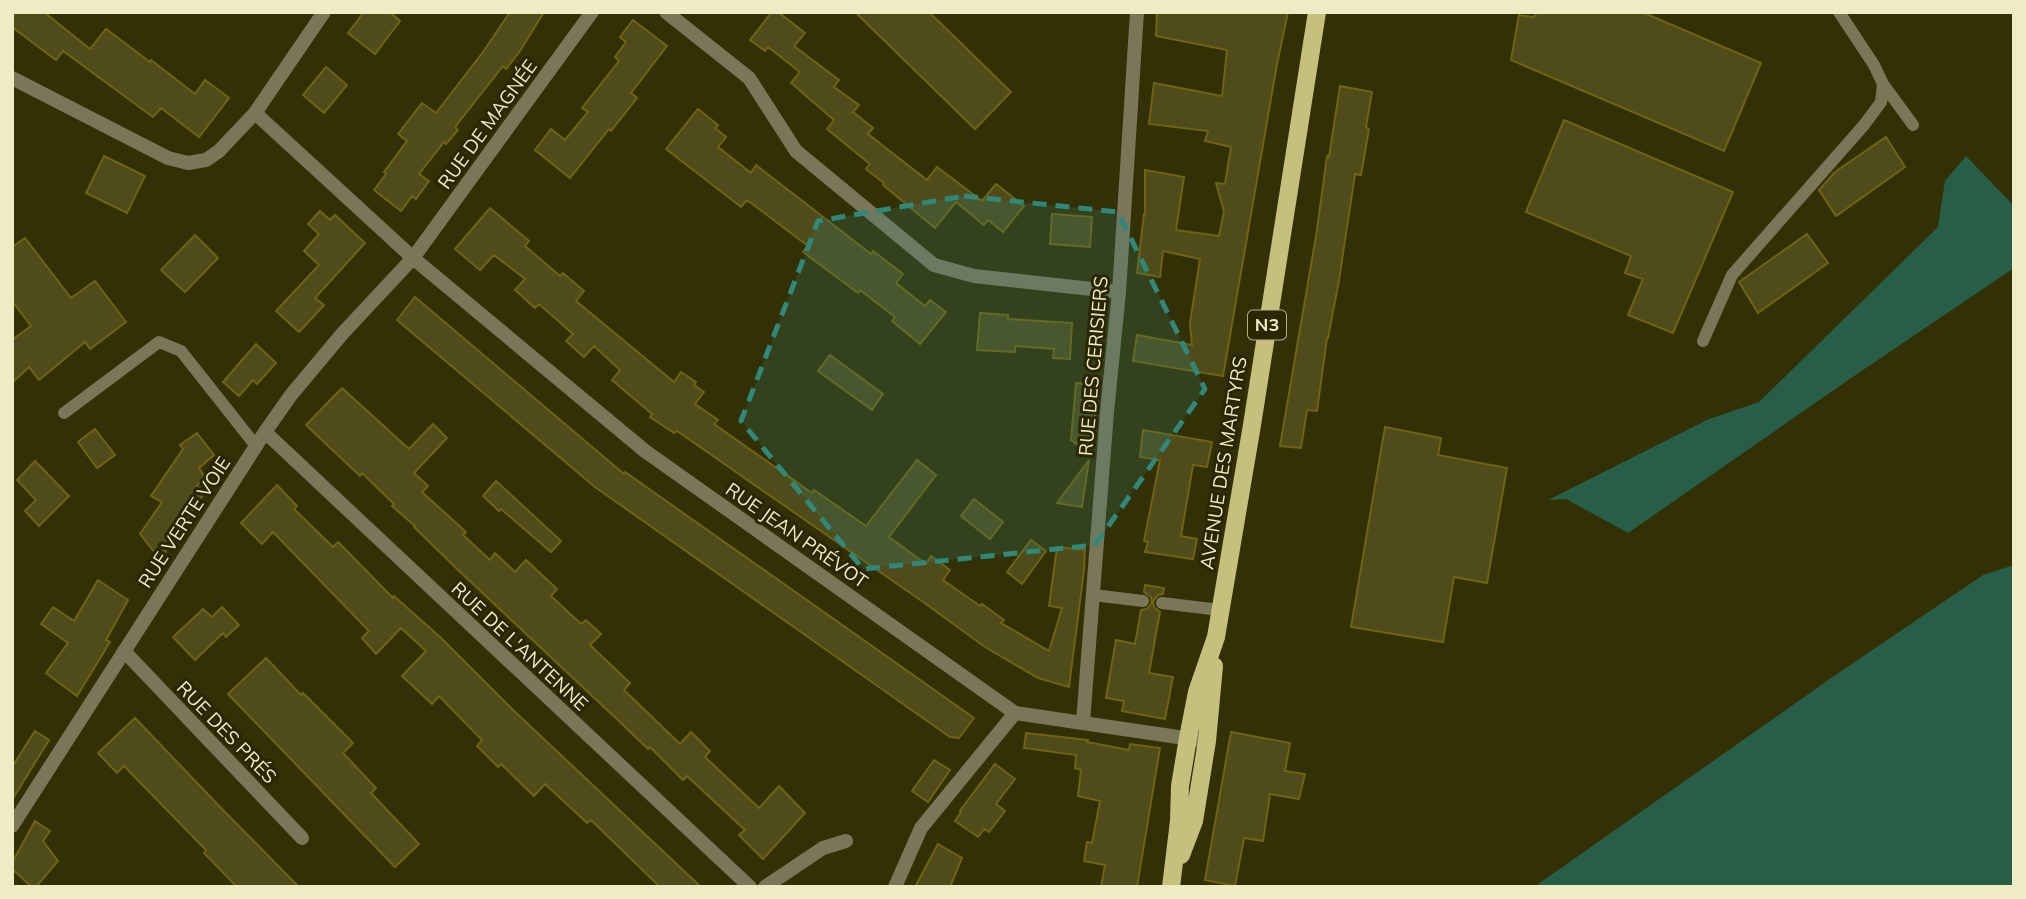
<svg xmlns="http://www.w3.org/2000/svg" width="2026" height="899" viewBox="0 0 2026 899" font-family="Mulish,sans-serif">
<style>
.green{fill:#275e47}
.building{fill:#4f4b1b;stroke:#6d650f;stroke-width:2}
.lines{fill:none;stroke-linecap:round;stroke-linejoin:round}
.service{stroke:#7a7759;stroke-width:12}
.minor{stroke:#7a7759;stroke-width:14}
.primary{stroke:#c6c07f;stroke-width:18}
.marked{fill:#30887b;fill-opacity:0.2;stroke:#30887b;stroke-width:5;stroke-dasharray:14 9;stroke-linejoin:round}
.labels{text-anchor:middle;stroke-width:6;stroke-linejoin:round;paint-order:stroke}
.shield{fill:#2a2600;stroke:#b3b08a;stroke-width:2}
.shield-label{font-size:18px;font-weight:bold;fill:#eeebc5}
.street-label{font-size:19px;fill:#eeebc5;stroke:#2a2600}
</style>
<rect width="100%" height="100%" fill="#343005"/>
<path class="green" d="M1966 156 2014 206V268L1857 374 1628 533 1566 499 1548 500 1709 419 1759 402 1938 227 1945 181Z
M2014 565V887H1534L1834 676 1983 575Z"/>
<path class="building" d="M12 12H44L90 49 106 29 150 62 151 60 195 94 205 80 229 98 199 137 161 108 153 117 63 51 56 60 12 27Z
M364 12H390L400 21 375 54 348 33Z
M510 12H544L520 51 506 69 503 66 455 127 458 130 446 144 444 142 419 174 429 181 416 199 412 196 401 211 374 190 386 174 384 172 407 141 398 134 422 103 436 113 483 52Z
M772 12H778L805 33 794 46 839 80 834 87 859 105 853 112 873 128 868 134 927 180 937 167 982 201 996 184 1024 206 1003 232 988 220 984 225 956 202 935 228 883 185 884 183 866 169 870 164 827 129 834 120 791 83 800 72 768 47 765 51 750 40Z
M855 12H929L1011 92 975 129Z
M1157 12H1288L1277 64 1223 376 1133 361 1137 335 1192 345 1190 323 1200 259 1163 251 1160 277 1137 273 1144 214H1145V170L1184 177 1176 230 1219 236 1224 211 1216 183 1225 184 1231 147 1205 141 1208 131 1149 124 1154 83 1222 96 1227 50 1156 36Z
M1537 12H1642L1761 63 1724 151 1511 60 1519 15 1534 17Z
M633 20 667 46 631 93 637 98 611 131 609 129 570 178 535 150 551 129 565 140 588 112 582 108 619 61 615 57 626 42 620 37Z
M326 67 347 85 324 113 303 95Z
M1340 86 1372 92 1366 127 1369 129 1361 175 1355 174 1339 280 1328 338H1327L1317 411 1307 410 1301 448 1280 446 1317 230 1327 156 1329 157Z
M698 109 718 125 715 128 726 137 718 147 751 173 756 165 871 254 873 251 903 274 896 283 925 306 930 300 946 312 920 344 892 321 895 317 860 290 858 293 803 252 808 246 747 200 741 207 666 149Z
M1564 120 1733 192 1673 333 1628 315 1643 279 1625 273 1631 256 1526 212Z
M1886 137 1905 167 1836 216 1819 190 1835 172Z
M104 156 145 176 127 213 86 193Z
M490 208 529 241 525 246 560 276 563 273 584 291 576 301 674 382 681 372 696 382 694 385 704 392 695 404 718 420 714 424 812 493 814 490 866 526 917 460 936 475 889 537 926 564 931 556 950 570 943 580 980 606 982 604 1004 620 1001 623 1049 651 1062 608 1049 606 1057 547 1085 550 1084 570 1069 687 1038 678 985 647 926 604 677 431 674 433 650 417 652 414 612 380 620 370 594 346 584 357 566 341 573 334 539 304 535 308 515 290 525 279 494 255 480 270 455 249Z
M320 211 330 220 335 215 365 243 315 298 324 305 299 332 276 311 319 265 304 251 319 234 308 224Z
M1052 214 1092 217 1090 247 1050 244Z
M1807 234 1828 263 1758 313 1739 282Z
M195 235 218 258 185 292 161 270Z
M25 238 71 298 95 281 126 322 90 349 85 342 39 380 29 367 12 383V340L31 326 12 301V247Z
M415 297 624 474 625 472 974 718 959 738 950 737 595 487 397 320Z
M980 313 1008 315V319L1072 323 1070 359 1053 358 1054 349 1015 346V352L977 350Z
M256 344 276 363 257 384 253 380 239 396 223 382Z
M830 355 883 394 872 410 818 371Z
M1076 383 1099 384 1090 454 1071 440Z
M342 388 409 449 433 424 447 438 414 473 428 486 422 492 466 532 463 535 490 560 495 553 515 572 526 560 557 589 551 596 581 624 586 620 601 634 590 645 630 683 624 690 680 744 691 732 710 751 705 757 759 808 779 786 805 813 763 859 739 835 745 830 687 776 683 780 650 747 648 749 620 722 456 568 414 527 415 526 392 506 394 504 362 473 360 476 306 425Z
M1385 427 1441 438 1438 455 1507 468 1487 583 1454 577 1443 642 1351 627Z
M95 429 115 455 97 468 78 442Z
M1143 430 1212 442 1207 467 1193 465 1181 536 1197 539 1193 559 1145 552 1148 542 1144 541 1160 460 1140 457Z
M197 433 214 455 199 468 204 476 197 486 205 492 160 559 140 534 162 502 151 496 183 449 180 445Z
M1089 460 1082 507 1057 503Z
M35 461 69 496 39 526 25 511 36 500 17 480Z
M496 481 561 541 551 552 501 509 499 511 483 496Z
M277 485 297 506 294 509 333 547 338 542 393 598 394 596 440 637 512 709 701 887H660L591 820 587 823 545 784 534 796 501 764 498 767 477 746 482 740 439 696 432 704 402 676 426 651 401 628 376 654 362 638 369 631 273 532 262 544 241 523Z
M974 499 1003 522 990 539 961 516Z
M1031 540 1046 551 1022 584 1007 572Z
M98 580 128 600 106 640 110 642 77 696 46 673 68 643 41 624 53 607 74 621Z
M1145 585 1164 588 1163 594 1158 595 1153 601 1154 607 1160 612 1149 673 1173 677 1165 719 1122 711 1124 701 1106 698 1116 640 1135 644 1141 610 1147 609 1152 603 1151 597 1144 592Z
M222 607 239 625 226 637 223 633 195 660 173 637 203 609 212 617Z
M266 658 301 695 303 693 353 743 343 753 376 788 371 793 419 844 395 867 228 694Z
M135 718 222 809 299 887H237L204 853 206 850 124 766 117 773 98 753Z
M35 731 49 740 12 800V767Z
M1231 732 1290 743 1285 771 1305 774 1299 799 1270 794 1263 841 1244 838 1235 886 1205 880Z
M1026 733 1088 740 1087 742 1129 750 1130 744 1160 748 1137 887H1101L1105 865 1084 861 1087 842 1092 843 1100 801 1078 796 1081 770 1075 768 1076 755 1024 748Z
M934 760 950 770 928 802 912 791Z
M995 764 1015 779 996 804 1005 811 989 832 984 829 978 837 955 821 961 812 960 811Z
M35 821 50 831 43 841 58 861 36 887H32L12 869V863Z
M938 844 962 858 950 887H915Z"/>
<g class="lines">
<path class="service" d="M1839 12 1874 65 1883 84 1913 125
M1703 341 1732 275 1864 125 1881 102 1883 84
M64 413 159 342 181 351 256 446
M1093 595 1143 601
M1162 603 1220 610"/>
<path class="minor" d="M666 12 749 78 796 151 934 265 974 276 1119 292
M12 78 168 158 188 163 206 160 219 151 255 113 324 12
M255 113 413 258 645 451 1015 713 1198 740
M265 432 750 887
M124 651 302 838
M1083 722 1107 412 1119 292 1137 12
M12 826 265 432 291 395 342 334 413 258 592 12
M765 887 823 848 846 841
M895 887 921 828 1015 713"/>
<path class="primary" d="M1181 855 1194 821 1207 741 1214 666
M1171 887 1179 821 1180 786 1188 738 1197 692 1216 637 1252 425 1317 12"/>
</g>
<path class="marked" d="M964 196 1118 212 1205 389 1095 545 863 569 741 421 818 221Z"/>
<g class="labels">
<rect class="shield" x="1248" y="310.5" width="38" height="29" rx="5"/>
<g class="shield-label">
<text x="1267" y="331">N3</text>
</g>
<g class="street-label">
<text transform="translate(487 124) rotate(-54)" y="7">RUE DE MAGNÉE</text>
<text transform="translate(1093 366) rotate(-85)" y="7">RUE DES CERISIERS</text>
<text transform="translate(1223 463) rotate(-81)" y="7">AVENUE DES MARTYRS</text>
<text transform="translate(184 522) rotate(-57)" y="7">RUE VERTE VOIE</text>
<text transform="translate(797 535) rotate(35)" y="7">RUE JEAN PRÉVOT</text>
<text transform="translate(520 646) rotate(43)" y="7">RUE DE L'ANTENNE</text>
<text transform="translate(227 732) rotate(46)" y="7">RUE DES PRÉS</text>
</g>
</g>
<rect width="2026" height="899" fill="none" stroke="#eeebc5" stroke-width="28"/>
</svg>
